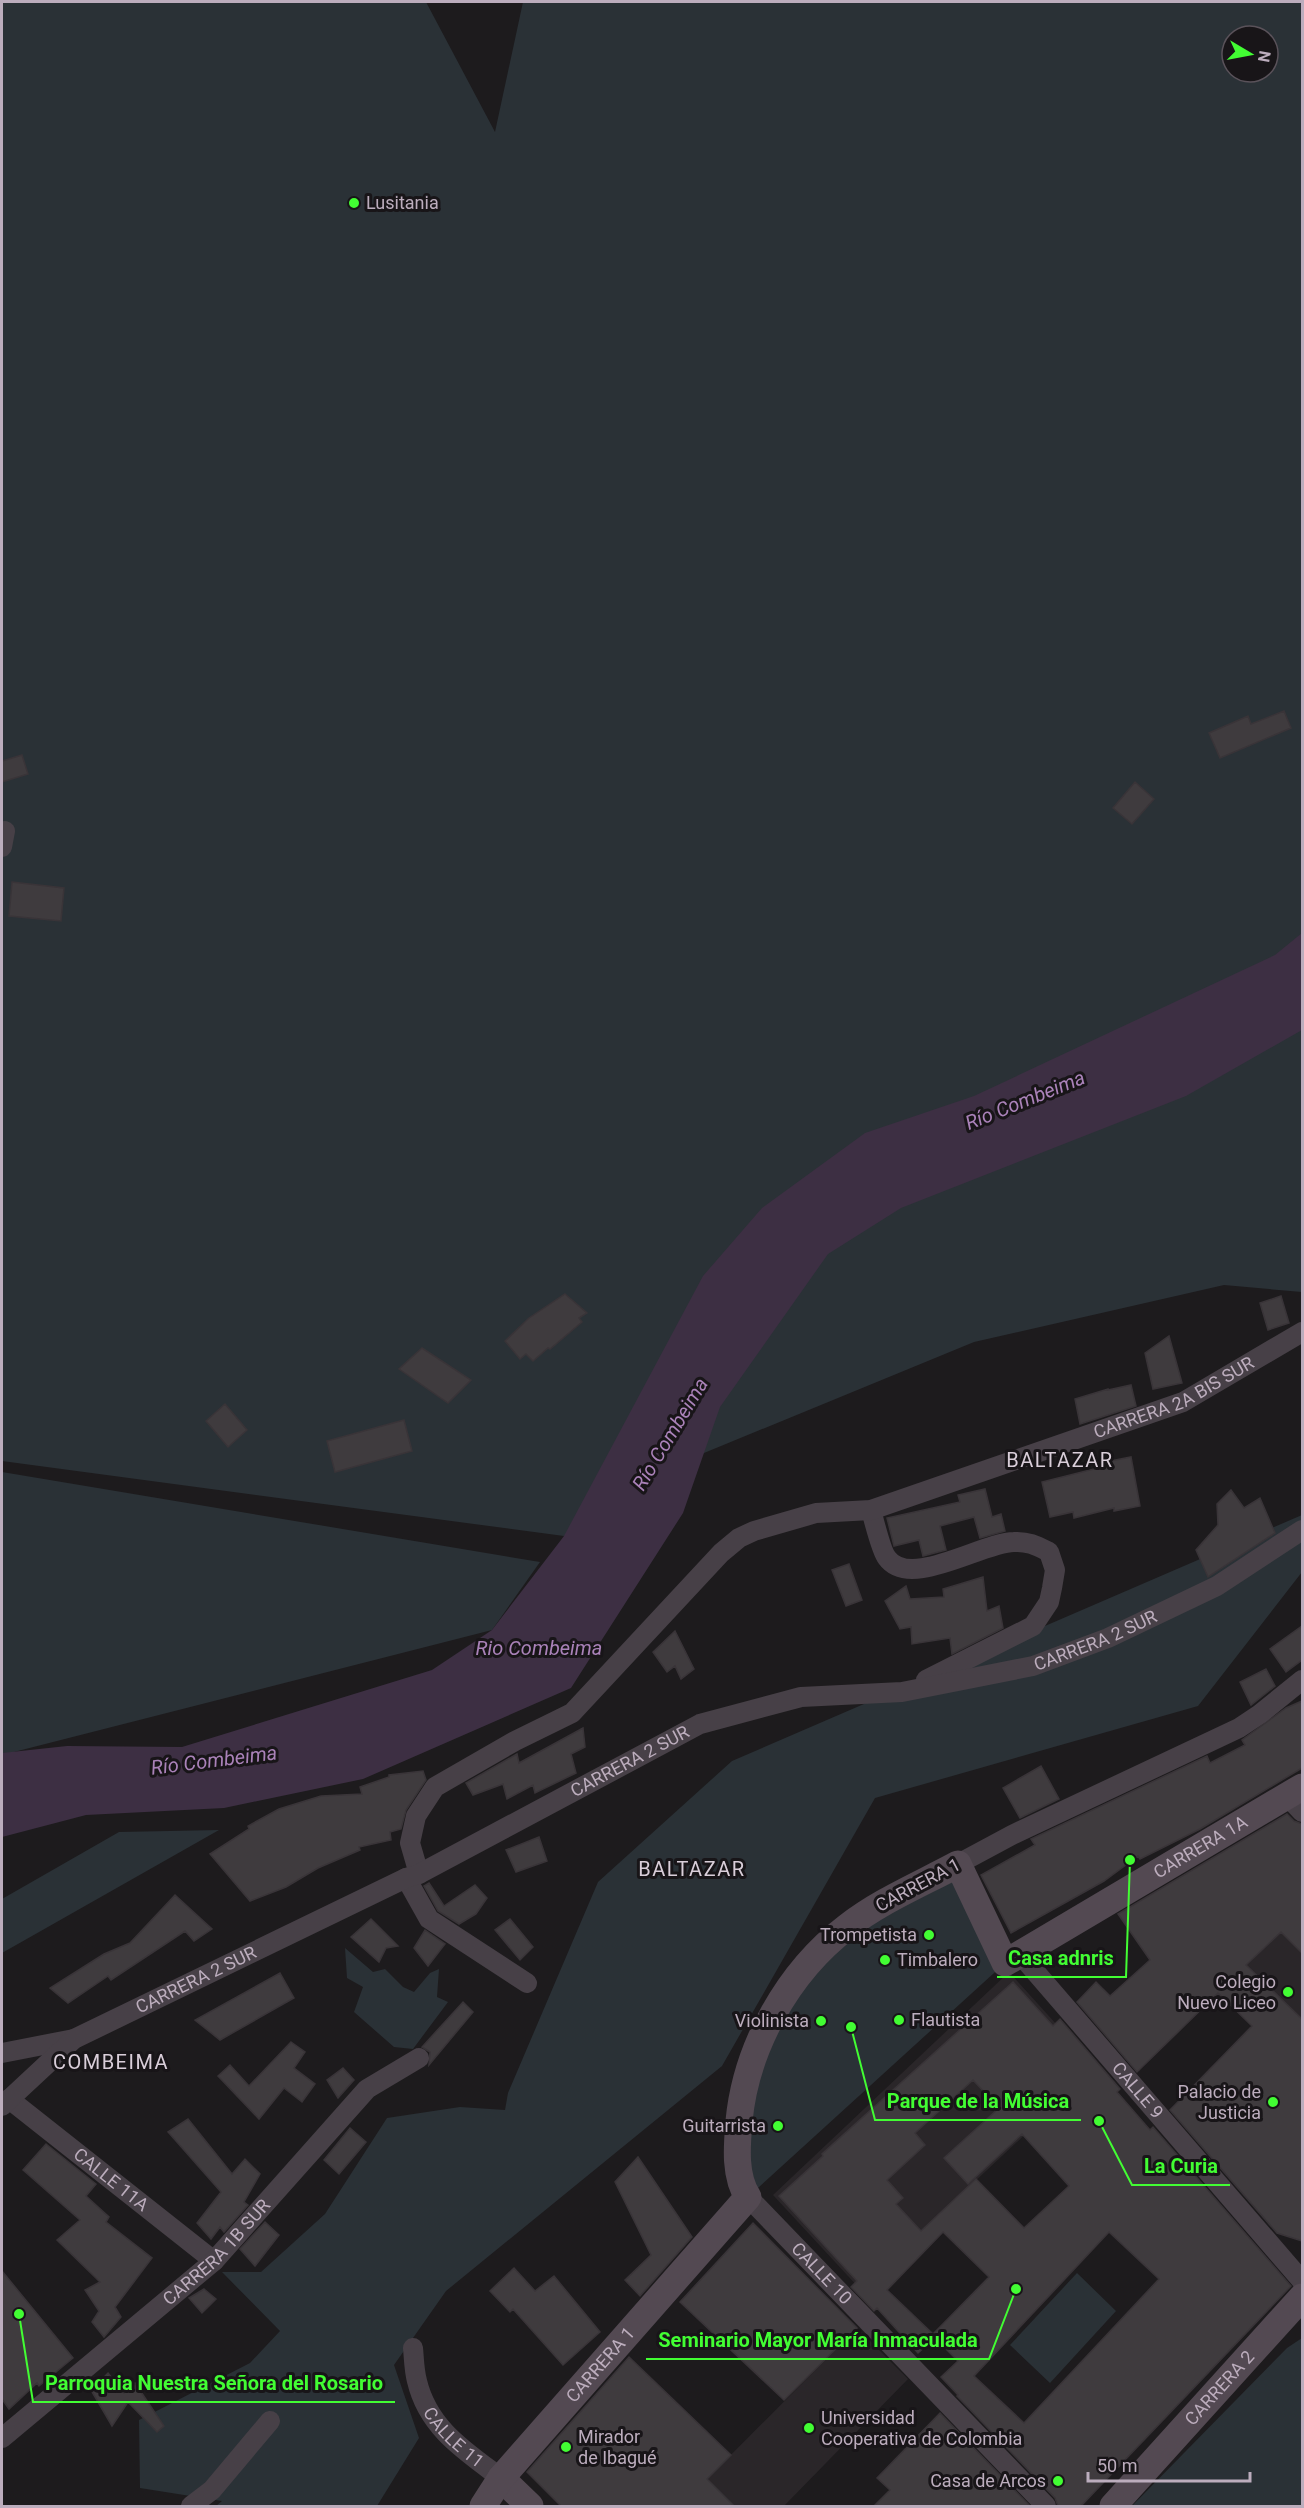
<svg xmlns="http://www.w3.org/2000/svg" width="1304" height="2508" viewBox="0 0 1304 2508" font-family="Roboto,sans-serif">
<style>
.built{fill:#2a2629}
.green{fill:#2a3136;fill-rule:evenodd}
.water{fill:#3d2f43}
.building{fill:#3f3b3e;stroke:#393438;stroke-width:1.5;fill-rule:evenodd}
.lines{fill:none;stroke-linecap:round;stroke-linejoin:round}
.street{stroke:#474047;stroke-width:20}
.secondary{stroke:#534952;stroke-width:27}
.poi-dot{fill:#42fd33;stroke:#181518;stroke-width:2}
.labels{text-anchor:middle;stroke-width:6;stroke-linejoin:round;paint-order:stroke}
.poi-label{font-size:18px;fill:#bcadbd;stroke:#181518;text-anchor:end}
.street-label{font-size:18px;fill:#bcadbd;stroke:#181518}
.water-label{font-size:20px;font-style:italic;fill:#aa82b9;stroke:#181518}
.neighbourhood-label{font-size:20px;letter-spacing:1.5px;fill:#d9ced9;stroke:#181518}
.leader{fill:none;stroke:#42fd33;stroke-width:2}
.callout-dot{fill:#42fd33;stroke:#181518;stroke-width:2}
.callout-label{font-size:20px;text-anchor:middle;font-weight:bold;fill:#42fd33;stroke:#181518;stroke-width:6;stroke-linejoin:round;paint-order:stroke}
</style>
<rect width="100%" height="100%" fill="#1d1b1d"/>
<path class="built" d="M1281 1931 1302 1953V2019L1246 1965Z
M1009 1972 1096 2068 860 2289 773 2195Z
M857 2328 908 2379 784 2506H734L707 2479Z"/>
<path class="green" d="M2 2H426L495 132 523 2H1302V1292L1224 1285 974 1342 704 1453 564 1536 2 1461ZM1232 36H1268V72H1232Z
M2 1472 540 1562 492 1630 2 1755Z
M1302 1515V1572L1198 1706 875 1798 722 2066 446 2291 394 2365 419 2438 377 2506H216L222 2501 140 2488 139 2420 250 2363 280 2331 222 2272H261L325 2214 387 2118 460 2107 505 2110 508 2093 598 1882 732 1761Z
M219 1830 2 1953V1899L119 1832Z
M958 1864 1005 1963 748 2197 740 2109 812 1960Z
M345 1948 373 1972 385 1969 403 1987 414 1992 430 1973 439 1969 437 1997 448 2002 413 2049 394 2047 354 2012 363 1987 347 1978Z
M1077 2273 1116 2311 1050 2383 1010 2345Z
M1302 2338V2506H1132L1287 2348Z"/>
<path class="water" d="M1302 933V1030L1186 1096 901 1208 828 1254 720 1407 683 1513 571 1688 363 1779 224 1808 86 1815 2 1837V1753L67 1746 182 1747 432 1670 492 1630 564 1536 703 1276 762 1208 865 1133 974 1096 1275 955Z"/>
<path class="building" d="M1284 711 1291 728 1220 758 1209 733 1248 716 1251 724Z
M22 755 28 774 2 782V761Z
M1135 782 1154 799 1132 824 1113 808Z
M12 882 64 888 61 921 9 916Z
M565 1294 587 1313 579 1318 582 1322 550 1349 548 1348 533 1361 526 1354 520 1359 505 1341 529 1318Z
M1281 1296 1289 1323 1268 1330 1260 1303Z
M1169 1336 1182 1383 1153 1389 1145 1353Z
M422 1348 471 1380 448 1403 399 1369Z
M1131 1385 1136 1406 1080 1424 1075 1399 1108 1389V1390Z
M225 1404 247 1430 228 1447 206 1421Z
M404 1420 412 1451 335 1472 327 1441Z
M1131 1457 1140 1506 1114 1511V1508L1074 1518 1073 1512 1050 1517 1042 1482 1106 1466 1105 1462Z
M985 1489 992 1517 1001 1514 1005 1531 980 1538 974 1517 940 1526 946 1550 923 1556 919 1540 894 1546 887 1518 960 1502 958 1495Z
M1231 1490 1244 1508 1260 1498 1275 1533 1208 1577 1196 1550 1218 1525 1217 1504Z
M849 1564 862 1600 846 1606 832 1570Z
M983 1577 987 1611 999 1606 1003 1628 952 1654 950 1638 912 1644 911 1627 900 1629 885 1601 906 1586 910 1599 944 1597 943 1589Z
M1302 1626V1660L1286 1672 1270 1649Z
M675 1631 694 1669 681 1679 675 1666 667 1672 653 1652Z
M1266 1669 1275 1686 1251 1705 1240 1682Z
M1302 1701V1768L1200 1829 1140 1859 1138 1856 1104 1881 1011 1933 981 1875 1035 1845 1031 1839 1207 1756 1210 1763 1245 1745 1242 1740 1286 1708Z
M583 1728 585 1747 571 1754 576 1773 535 1793 533 1785 507 1799 503 1784 473 1795 466 1783 517 1754 519 1763Z
M1041 1766 1059 1799 1020 1818 1003 1788Z
M423 1771 426 1780 406 1810 401 1829 390 1832 391 1840 359 1847 360 1850 318 1868 286 1887 250 1901 210 1854 249 1829 248 1826 279 1809 321 1796 362 1794 360 1787 389 1777V1775Z
M1287 1814 1294 1821 1302 1824V1953L1281 1932 1246 1965 1302 2019V2241L1277 2233 1170 2110 1252 2026 1218 1993 1137 2072 1077 2002 1096 1982 1110 1996 1150 1960 1118 1914Z
M539 1837 547 1861 516 1872 506 1850Z
M429 1883 444 1906 475 1885 487 1898 476 1914 459 1924 438 1911 424 1886Z
M175 1895 212 1929 194 1941 185 1931 111 1980 108 1976 68 2003 50 1988 104 1954 130 1943Z
M371 1919 398 1946 386 1948 379 1962 351 1937Z
M510 1919 533 1947 520 1960 495 1930Z
M425 1930 445 1944 428 1966 414 1948Z
M280 1973 294 1998 220 2040 195 2020Z
M1013 1982 1053 2026 1060 2019 1120 2089 1117 2092 1150 2130 1153 2127 1291 2286 1081 2506H1058L1055 2498 957 2396 958 2395 941 2377 958 2361 935 2338 918 2353 877 2308 874 2311 851 2287 857 2281 779 2196 823 2156 822 2154ZM973 2080 999 2108 944 2158 968 2184 1022 2134 1069 2186 1024 2228 976 2179 921 2231 896 2204 903 2198 887 2180 925 2145 915 2133ZM943 2232 989 2277 933 2334 887 2290ZM1109 2232 1159 2279 1024 2423 974 2376Z
M463 2002 473 2012 429 2065 430 2052 422 2047Z
M291 2042 305 2052 294 2068 315 2084 302 2102 284 2088 259 2119 218 2076 230 2065 249 2086Z
M343 2068 354 2080 338 2098 327 2080Z
M188 2119 232 2174 245 2159 260 2174 244 2202 248 2205 224 2232 220 2227 211 2239 197 2223 221 2192 168 2132Z
M350 2128 366 2142 339 2174 324 2160Z
M46 2144 96 2184 86 2196 109 2217 106 2222 152 2258 115 2307 121 2317 104 2337 92 2322 99 2311 85 2290 100 2282 57 2240 80 2220 23 2170Z
M638 2157 692 2237 640 2296 625 2280 651 2255 615 2182Z
M265 2222 279 2235 255 2266 240 2249Z
M753 2223 857 2328 784 2400 680 2302Z
M514 2268 535 2291 554 2276 600 2332 563 2365 513 2309 510 2312 490 2291Z
M2 2271 73 2358 39 2386 37 2383 9 2409 2 2399Z
M204 2289 216 2299 202 2313 189 2298Z
M629 2357 731 2455 707 2479 734 2506H561L527 2472Z
M108 2373 124 2393 135 2383 164 2426 157 2432 128 2402 112 2426 91 2390Z
M940 2413 1030 2506H874L890 2490 877 2478Z"/>
<g class="lines">
<g class="street">
<path d="M2 847 5 831"/>
<path d="M871 1510C874 1520 881 1551 887 1558 910 1590 983 1542 1014 1542 1028 1541 1037 1546 1049 1552L1055 1570 1052 1588 1049 1602 1033 1626 926 1680"/>
<path d="M1287 1796 1302 1812"/>
<path d="M958 1864 1012 1835 1239 1728 1260 1714 1302 1680"/>
<path id="s1" d="M419 1874 410 1843 416 1816 435 1787 515 1741 572 1713 721 1553 739 1538 754 1531 816 1513 871 1510 1183 1402 1302 1332"/>
<path d="M406 1878 429 1919 527 1983"/>
<path id="s2" d="M1020 1954 1302 2281"/>
<path d="M2 2053 74 2039"/>
<path id="s3" d="M9 2099 214 2261"/>
<path id="s4" d="M2 2106 74 2039 406 1878 419 1874 700 1724 801 1697 902 1692 1033 1666 1108 1638 1217 1586 1302 1530"/>
<path id="s5" d="M748 2197 1046 2506"/>
<path id="s6" d="M413 2348C414 2358 414 2370 417 2381 428 2428 465 2451 501 2478"/>
<path id="s7" d="M2 2438 214 2261 367 2089 419 2058"/>
<path d="M191 2506 212 2490 270 2421"/>
</g>
<g class="secondary">
<path d="M501 2478 530 2506"/>
<path id="s8" d="M483 2506 501 2478 748 2197C734 2176 737 2145 739 2121 746 2047 788 1972 847 1927 880 1901 921 1884 958 1864L1005 1963 1302 1787"/>
<path id="s9" d="M1113 2506 1302 2297"/>
</g>
</g>
<g class="poi-dot">
<circle cx="354" cy="203" r="6"/>
<circle cx="929" cy="1935" r="6"/>
<circle cx="885" cy="1960" r="6"/>
<circle cx="1288" cy="1992" r="6"/>
<circle cx="899" cy="2020" r="6"/>
<circle cx="821" cy="2021" r="6"/>
<circle cx="1273" cy="2102" r="6"/>
<circle cx="778" cy="2126" r="6"/>
<circle cx="809" cy="2428" r="6"/>
<circle cx="566" cy="2447" r="6"/>
<circle cx="1058" cy="2481" r="6"/>
</g>
<g class="labels">
<g class="poi-label">
<text x="366" y="209" text-anchor="start">Lusitania</text>
<text x="917" y="1941">Trompetista</text>
<text x="897" y="1966" text-anchor="start">Timbalero</text>
<text x="1276" y="1988">Colegio<tspan x="1276" dy="21">Nuevo Liceo</tspan></text>
<text x="911" y="2026" text-anchor="start">Flautista</text>
<text x="809" y="2027">Violinista</text>
<text x="1261" y="2098">Palacio de<tspan x="1261" dy="21">Justicia</tspan></text>
<text x="766" y="2132">Guitarrista</text>
<text x="821" y="2424" text-anchor="start">Universidad<tspan x="821" dy="21">Cooperativa de Colombia</tspan></text>
<text x="578" y="2443" text-anchor="start">Mirador<tspan x="578" dy="21">de Ibagué</tspan></text>
<text x="1046" y="2487">Casa de Arcos</text>
</g>
<g class="street-label">
<text dy="6" stroke="none"><textPath href="#s1" startOffset="952">CARRERA 2A BIS SUR</textPath></text>
<text dy="6" stroke="none"><textPath href="#s4" startOffset="1206">CARRERA 2 SUR</textPath></text>
<text dy="6" stroke="none"><textPath href="#s4" startOffset="720">CARRERA 2 SUR</textPath></text>
<text dy="6" stroke="none"><textPath href="#s8" startOffset="1178">CARRERA 1A</textPath></text>
<text transform="translate(918 1885) rotate(-28)" y="6">CARRERA 1</text>
<text dy="6" stroke="none"><textPath href="#s4" startOffset="234">CARRERA 2 SUR</textPath></text>
<text dy="6" stroke="none"><textPath href="#s2" startOffset="180">CALLE 9</textPath></text>
<text dy="6" stroke="none"><textPath href="#s3" startOffset="130">CALLE 11A</textPath></text>
<text dy="6" stroke="none"><textPath href="#s7" startOffset="284">CARRERA 1B SUR</textPath></text>
<text dy="6" stroke="none"><textPath href="#s5" startOffset="106">CALLE 10</textPath></text>
<text dy="6" stroke="none"><textPath href="#s8" startOffset="184">CARRERA 1</textPath></text>
<text dy="6" stroke="none"><textPath href="#s9" startOffset="159">CARRERA 2</textPath></text>
<text dy="6" stroke="none"><textPath href="#s6" startOffset="102">CALLE 11</textPath></text>
</g>
<g class="water-label">
<text transform="translate(1025 1100) rotate(-22)" y="7">Río Combeima</text>
<text transform="translate(670 1434) rotate(-59)" y="7">Río Combeima</text>
<text x="539" y="1655">Rio Combeima</text>
<text transform="translate(214 1760) rotate(-7)" y="7">Río Combeima</text>
</g>
<g class="neighbourhood-label">
<text x="1060" y="1467">BALTAZAR</text>
<text x="692" y="1876">BALTAZAR</text>
<text x="111" y="2069">COMBEIMA</text>
</g>
</g>
<path class="leader" d="M1130 1860L1126 1977H997M851 2027L875 2120H1081M1099 2121L1132 2185H1230M1016 2289L989 2359H646M19 2314L33 2402H395"/>
<g class="callout-dot">
<circle cx="1130" cy="1860" r="6"/>
<circle cx="851" cy="2027" r="6"/>
<circle cx="1099" cy="2121" r="6"/>
<circle cx="1016" cy="2289" r="6"/>
<circle cx="19" cy="2314" r="6"/>
</g>
<g class="callout-label">
<text x="1061" y="1965">Casa adnris</text>
<text x="978" y="2108">Parque de la Música</text>
<text x="1181" y="2173">La Curia</text>
<text x="818" y="2347">Seminario Mayor María Inmaculada</text>
<text x="214" y="2390">Parroquia Nuestra Señora del Rosario</text>
</g>
<rect width="1304" height="2508" fill="none" stroke="#bcadbd" stroke-width="6"/>
<g transform="translate(1250 54) rotate(100)"><circle r="28" fill="#181518" stroke="#5a525a" stroke-width="1.5"/>
<path d="M0-4.5L10 22L0 15L-10 22Z" fill="#42fd33"/>
<text y="-9" font-size="16" font-weight="bold" text-anchor="middle" fill="#bcadbd">N</text>
</g>
<path d="M1088 2472v9h162v-9" fill="none" stroke="#bcadbd" stroke-width="3"/>
<text x="1097" y="2472" font-size="18" fill="#bcadbd" stroke="#181518" stroke-width="4.5" paint-order="stroke">50 m</text>
</svg>
